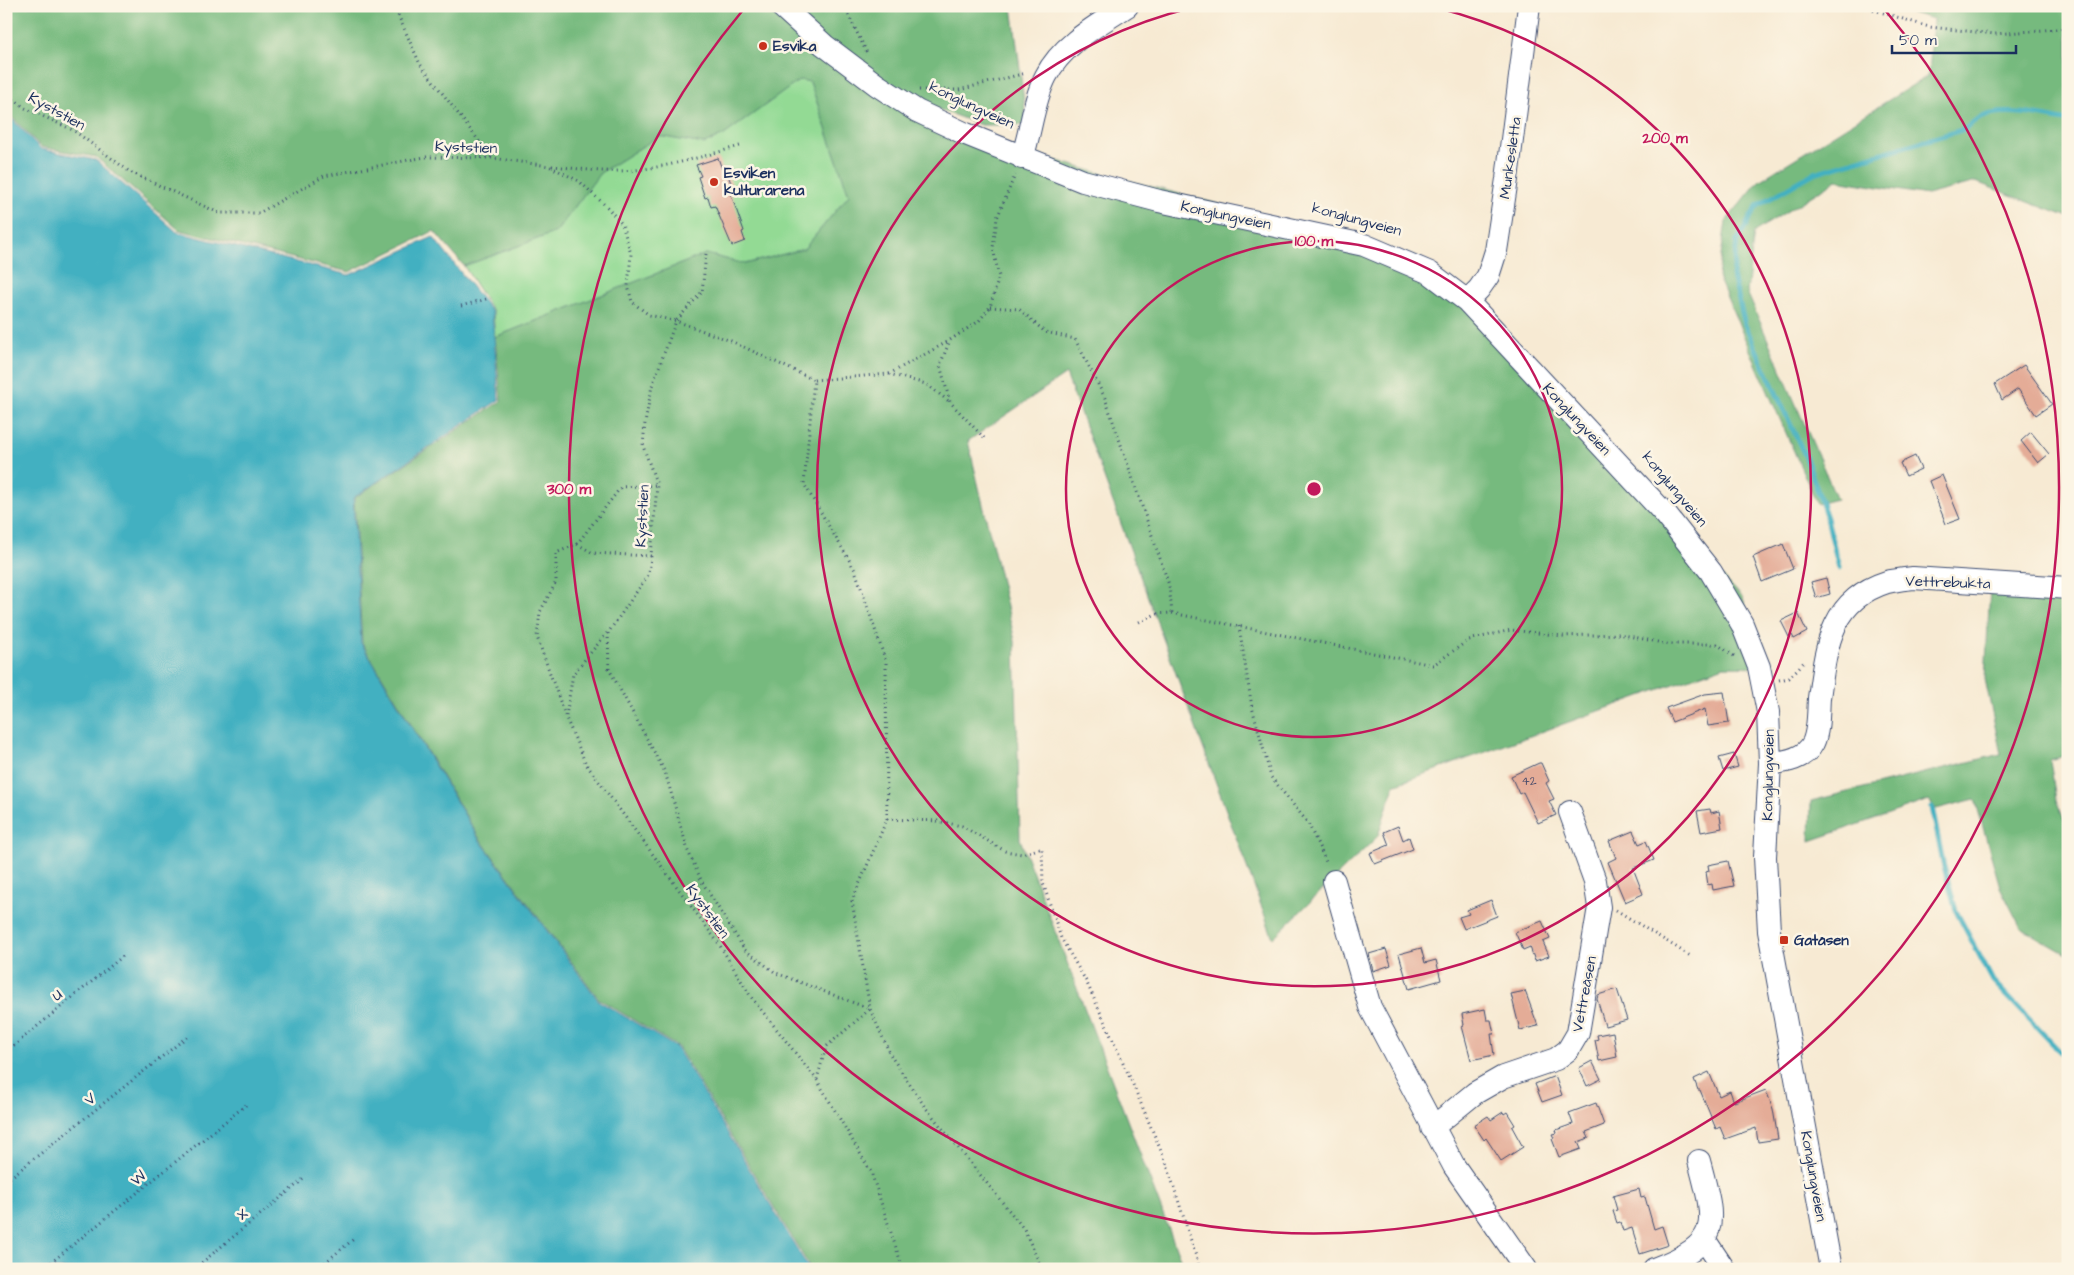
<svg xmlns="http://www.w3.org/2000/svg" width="2074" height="1275" viewBox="0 0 2074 1275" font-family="'Architects Daughter',sans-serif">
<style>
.green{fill:#93da94;stroke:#578479}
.forest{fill:#76ba7e;stroke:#48746e}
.water{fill:#43b0c1;stroke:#2f7090}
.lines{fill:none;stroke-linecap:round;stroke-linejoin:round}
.stream{stroke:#43b0c1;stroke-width:5}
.building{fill:#e4ac97}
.minor-casing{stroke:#3c4b70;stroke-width:24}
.path{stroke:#3c4b70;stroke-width:3;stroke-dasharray:1 4;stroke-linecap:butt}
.minor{stroke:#fff;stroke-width:22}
.ring{fill:none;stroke:#c2185b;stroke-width:2.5}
.poi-dot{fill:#c8321e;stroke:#fcf5e5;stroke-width:2}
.labels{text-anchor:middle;stroke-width:5;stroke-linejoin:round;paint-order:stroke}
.number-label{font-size:12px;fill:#4d4e6c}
.poi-label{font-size:15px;font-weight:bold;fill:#1b2f5e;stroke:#fcf5e5;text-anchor:start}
.street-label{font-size:15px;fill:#1b2f5e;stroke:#fcf5e5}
.centre{fill:#c2185b;stroke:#fcf5e5;stroke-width:2.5}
.ring-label{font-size:15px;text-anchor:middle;font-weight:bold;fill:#c2185b;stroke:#fcf5e5;stroke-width:5;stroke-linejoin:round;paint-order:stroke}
</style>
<rect width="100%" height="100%" fill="#fcf5e5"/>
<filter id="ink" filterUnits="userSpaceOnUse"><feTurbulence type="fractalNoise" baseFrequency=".02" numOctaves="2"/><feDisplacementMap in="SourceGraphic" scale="10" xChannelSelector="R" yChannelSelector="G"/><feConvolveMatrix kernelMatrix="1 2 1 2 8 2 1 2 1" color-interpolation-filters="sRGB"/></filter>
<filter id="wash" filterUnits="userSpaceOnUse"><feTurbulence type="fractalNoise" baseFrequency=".0096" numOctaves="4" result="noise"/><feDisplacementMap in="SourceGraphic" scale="20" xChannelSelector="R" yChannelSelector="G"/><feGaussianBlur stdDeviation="1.12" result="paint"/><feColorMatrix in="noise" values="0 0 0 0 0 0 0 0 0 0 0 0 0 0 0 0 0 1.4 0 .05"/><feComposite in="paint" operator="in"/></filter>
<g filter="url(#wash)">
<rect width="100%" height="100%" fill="#f7ead3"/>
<path class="green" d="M801 79 810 82 849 195 804 249 745 264 706 254 495 337 493 312 464 266 556 232 600 173 659 136 704 144 724 135Z"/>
<path class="forest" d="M6 6H1012L1027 125H981L880 88 970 135 1085 169 1366 243 1428 276 1495 334 1743 598 1766 667 1724 666 1394 785 1378 836 1273 938 1066 374 968 441 1015 641 1020 839 1184 1269H811L678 1047 599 999 480 839 362 643 354 498 501 401 495 337 706 254 745 264 804 249 849 195 810 82 800 80 724 135 704 144 659 136 600 173 556 232 464 266 434 231 349 272 179 230 96 157 41 147 6 111Z
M1887 6H2068V217L1976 182 1927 195 1837 180 1754 232 1747 292 1837 499 1817 504 1718 277 1726 221 1759 181 1929 75 1933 19Z
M1990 588 2068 592V755L2050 760 2056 800 2068 829V955L2021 928 2000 887 1975 799 1936 809 1929 800 1810 841 1811 801 2001 754 1985 679Z"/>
<path class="water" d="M6 113 41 149 96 160 177 232 349 275 433 237 492 312 499 400 353 498 361 643 479 839 599 1001 677 1048 809 1269H6Z"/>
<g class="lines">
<path class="stream" d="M1839 568 1827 518 1806 458 1745 325 1733 276 1737 241 1757 206 1814 173 1965 129C1970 126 1975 119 1981 117 2004 107 2044 116 2068 121
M1932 807 1943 863 1956 911 1993 981 2068 1060"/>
</g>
<g id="blocks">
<path class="building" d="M718 158 722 169 725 168 733 188 729 189 744 231 742 232 745 241 732 246 715 206 711 207 708 197 705 198 698 177 701 176 696 165Z
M2024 365 2052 404 2036 415 2018 389 2002 400 1995 384Z
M2031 432 2049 454 2038 463 2021 441Z
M1915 456 1921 469 1906 476 1900 463Z
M1942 475 1960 519 1946 524 1929 481Z
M1783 544 1793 569 1762 582 1753 557Z
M1826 578 1830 594 1816 598 1811 582Z
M1798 613 1807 632 1794 639 1792 635 1789 637 1781 621Z
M1724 692 1729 723 1708 726 1705 709 1672 722 1666 708 1705 694Z
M1734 754 1738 767 1723 771 1719 758Z
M1539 763H1541L1549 781 1546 783 1554 799 1549 801 1556 815 1538 823 1523 792 1519 794 1511 776Z
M1710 809 1711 813 1719 811 1722 828 1701 832 1697 811Z
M1398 826 1403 840 1409 837 1413 849 1375 864 1370 853 1389 845 1384 832Z
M1633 831 1639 844 1646 841 1654 860 1633 868 1643 894 1625 902 1608 862 1616 858 1609 841Z
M1728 861 1734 886 1713 890 1712 884 1708 885 1706 872 1709 871 1708 865Z
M1491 900 1497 916 1464 929 1459 917 1469 914 1467 910Z
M1542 921 1550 939 1543 942 1549 956 1535 961 1530 947 1523 950 1515 932Z
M1421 948 1425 963 1436 960 1441 980 1409 989 1399 954Z
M1386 949 1391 965 1373 971 1369 954Z
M1617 989 1627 1020 1605 1026 1597 999 1598 995Z
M1525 991 1538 1026 1520 1030 1511 994Z
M1485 1009 1487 1020H1491L1494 1034H1491L1494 1055 1471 1060 1462 1026 1464 1025 1462 1014Z
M1613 1032 1617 1057 1599 1061 1595 1040 1598 1039 1597 1035Z
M1592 1061 1601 1079 1587 1086 1579 1068Z
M1709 1072 1719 1096 1730 1091 1734 1102 1766 1090 1773 1109 1778 1139 1758 1142 1756 1128 1725 1139 1720 1127 1716 1129 1700 1090H1698L1694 1079Z
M1555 1076 1562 1095 1542 1102 1535 1084Z
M1596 1103 1604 1125 1586 1132 1589 1138 1578 1142 1581 1149 1559 1157 1552 1139 1554 1138 1552 1134 1557 1133 1556 1130 1573 1124 1569 1113Z
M1503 1112 1504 1114 1507 1112 1515 1125 1512 1127 1523 1147 1501 1161 1486 1138 1484 1140 1474 1125 1488 1116 1491 1120Z
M1639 1189 1641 1198 1645 1197 1654 1229 1662 1226 1668 1245 1640 1254 1632 1228 1623 1231 1620 1222 1617 1223 1613 1211 1617 1210 1613 1196Z"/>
</g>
</g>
<g filter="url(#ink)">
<use href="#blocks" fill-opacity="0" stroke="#3c4b70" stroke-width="1"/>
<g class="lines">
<defs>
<path id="minor" d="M781 6 824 45 877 85 917 111 966 134 1083 181 1159 201 1364 245 1430 273 1467 301 1666 515 1711 572 1742 624 1759 667 1768 712 1770 763 1765 857 1769 931 1831 1269
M1022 158C1031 132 1033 101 1046 76 1062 44 1098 25 1127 6
M1467 301 1479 289 1488 276 1496 251 1507 179 1529 6
M1770 763C1786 762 1805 759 1813 743 1819 730 1818 712 1819 698 1826 647 1830 600 1887 582 1895 580 1905 579 1913 578L2068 588
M1334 881 1370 1007 1454 1166 1526 1269
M1432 1128 1475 1093 1503 1077 1556 1059 1568 1050 1578 1033 1599 907 1595 881 1570 812
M1704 1239 1724 1269
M1654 1269C1722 1243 1716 1225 1699 1161"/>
</defs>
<use href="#minor" class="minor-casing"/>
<path class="path" d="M394 6 420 64 492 158
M844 6 867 53
M1870 6 1874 10 1929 27 1995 34 2068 28
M6 80 13 98 25 108 73 130 130 172 219 213H259L324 176 425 157 492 158 549 166 579 181 607 207 622 224 631 254 628 286 632 302 649 315 676 321 652 386 645 423 643 446 657 485 651 556 593 553 577 544 556 553V582L540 612 537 637 566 718 586 764 719 944 751 997 817 1080 871 1172 903 1269
M919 90H959L1026 73
M552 166C574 168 596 172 618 171 660 170 700 157 740 146
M706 254 702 292 676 321 731 341 814 380 804 484 855 570 886 662 887 819 852 901 870 1009 891 1056 925 1107 1024 1229 1042 1269
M461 306 490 298
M990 307 1019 309 1045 332 1075 339 1105 398 1169 585 1172 613
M889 374 949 341
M814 380 889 374 926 384 950 402
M984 438 950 402 940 365 950 340 979 321 990 307 999 277 993 248 997 218 1015 175
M577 544 621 487 657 485
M651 556 649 574 608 633 609 669 665 772 688 851 702 882 745 950 776 973 870 1009 826 1047 817 1079
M1139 622 1156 614 1172 613 1433 665 1469 640 1511 630 1563 636 1619 634 1667 644H1717L1734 656
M1239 626 1252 707 1271 777 1308 823 1327 864
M1779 680 1789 678 1805 661
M566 716 573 674 607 633
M887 819 937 821 962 826 1005 851 1022 854 1042 848 1043 883 1061 938 1086 981 1131 1080 1167 1165 1200 1269
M1616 910 1692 957
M6 1052 123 956
M6 1181 188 1036
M43 1269 247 1104
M194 1269 306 1177
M317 1269 355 1238"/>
<use href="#minor" class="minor"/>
</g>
</g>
<g class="ring">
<circle cx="1314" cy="489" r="248"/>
<path d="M1434 7A497 497 0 1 1 1194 7"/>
<path d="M1885 10A745 745 0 1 1 743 10"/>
</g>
<g class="poi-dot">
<circle cx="763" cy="46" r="5"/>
<circle cx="714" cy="182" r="5"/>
<rect x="1779" y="935" width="10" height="10" rx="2.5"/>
</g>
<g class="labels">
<g class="number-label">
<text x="1529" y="785">42</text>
</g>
<g class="poi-label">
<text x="773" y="51">Esvika</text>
<text x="724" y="178">Esviken<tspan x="724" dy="17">kulturarena</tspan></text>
<text x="1794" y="945">Gatåsen</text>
</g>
<g class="street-label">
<text transform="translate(972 105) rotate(25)" y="5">konglungveien</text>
<text transform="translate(57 111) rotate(29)" y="5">Kyststien</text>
<text transform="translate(466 147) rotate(2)" y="5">Kyststien</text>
<text transform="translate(1510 158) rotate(-82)" y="5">Munkesletta</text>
<text transform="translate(1226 215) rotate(12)" y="5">Konglungveien</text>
<text transform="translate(1357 219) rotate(15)" y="5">konglungveien</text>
<text transform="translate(1577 419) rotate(47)" y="5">Konglungveien</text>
<text transform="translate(1675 489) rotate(50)" y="5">konglungveien</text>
<text transform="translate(642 516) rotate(-87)" y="5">Kyststien</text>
<text transform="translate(1948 582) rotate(2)" y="5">Vettrebukta</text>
<text transform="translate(1768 775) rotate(-89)" y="5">Konglungveien</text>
<text transform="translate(708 911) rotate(54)" y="5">Kyststien</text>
<text transform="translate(1584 994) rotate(-79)" y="5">Vettreåsen</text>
<text transform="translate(57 995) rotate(-39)" y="5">U</text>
<text transform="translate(90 1099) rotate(-39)" y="5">V</text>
<text transform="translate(1814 1176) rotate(80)" y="5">Konglungveien</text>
<text transform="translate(138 1178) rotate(-39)" y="5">W</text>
<text transform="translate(242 1214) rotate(-39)" y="5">X</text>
</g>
</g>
<circle cx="1314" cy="489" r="8" class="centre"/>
<g class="ring-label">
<text x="1665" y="143">200 m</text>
<text x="1314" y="246">100 m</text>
<text x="569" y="494">300 m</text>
</g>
<rect width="2074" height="1275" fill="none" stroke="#fcf5e5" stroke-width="25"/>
<path d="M1892 45v8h124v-8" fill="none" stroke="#1b2f5e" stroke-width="2.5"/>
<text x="1899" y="45" font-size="15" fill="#1b2f5e" stroke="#fcf5e5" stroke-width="4" paint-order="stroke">50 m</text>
</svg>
